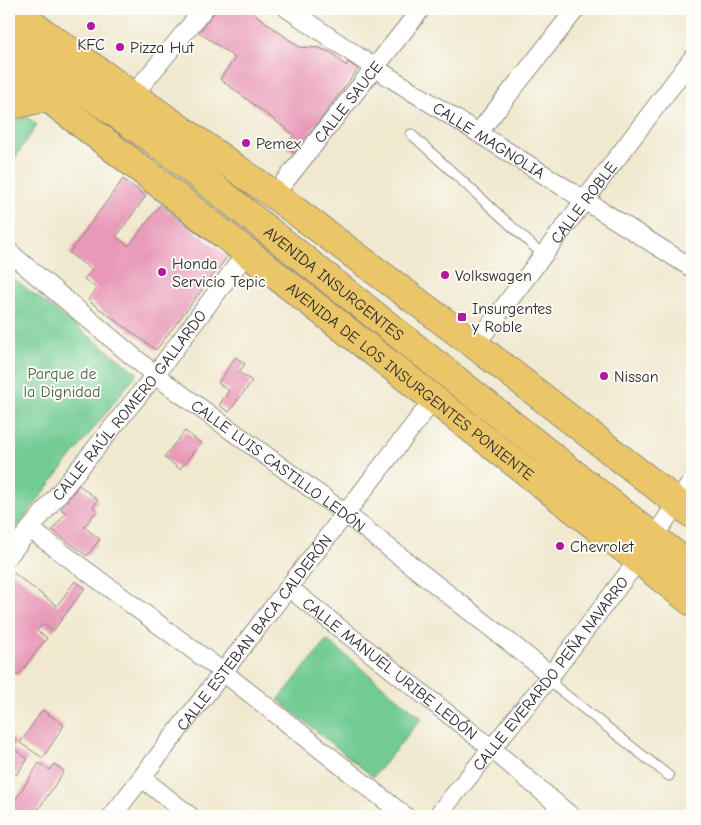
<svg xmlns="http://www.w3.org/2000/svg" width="701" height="825" viewBox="0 0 701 825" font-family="'Comic Neue',sans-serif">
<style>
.green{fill:#71cb92;stroke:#4e7b5e}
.building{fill:#e898b8}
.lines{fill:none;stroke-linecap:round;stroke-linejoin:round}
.lane-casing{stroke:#8e8a7d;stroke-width:11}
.street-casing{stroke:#8e8a7d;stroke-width:20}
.primary-casing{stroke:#8e8a7d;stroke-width:30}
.highway-casing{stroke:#8e8a7d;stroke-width:30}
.lane{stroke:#fff;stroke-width:9}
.street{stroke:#fff;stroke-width:18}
.primary{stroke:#ebc669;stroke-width:28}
.highway{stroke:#ebc669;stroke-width:28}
.poi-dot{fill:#b5179e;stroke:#fdfcf7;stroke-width:2}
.labels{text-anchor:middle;stroke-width:4;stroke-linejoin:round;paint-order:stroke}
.poi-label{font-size:16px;fill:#2b2b2b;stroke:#fdfcf7;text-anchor:start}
.street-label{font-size:16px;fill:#2b2b2b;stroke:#fdfcf7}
.park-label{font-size:16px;fill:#44634f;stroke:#fdfcf7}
</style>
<rect width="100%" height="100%" fill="#fdfcf7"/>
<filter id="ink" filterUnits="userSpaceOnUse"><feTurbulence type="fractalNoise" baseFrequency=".02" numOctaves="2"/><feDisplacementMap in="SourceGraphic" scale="10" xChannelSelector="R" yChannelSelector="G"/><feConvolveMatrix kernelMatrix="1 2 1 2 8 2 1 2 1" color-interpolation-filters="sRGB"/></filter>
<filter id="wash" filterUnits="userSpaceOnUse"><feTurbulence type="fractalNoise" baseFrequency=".0096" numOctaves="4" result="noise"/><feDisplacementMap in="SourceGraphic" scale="20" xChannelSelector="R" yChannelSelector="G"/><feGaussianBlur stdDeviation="1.12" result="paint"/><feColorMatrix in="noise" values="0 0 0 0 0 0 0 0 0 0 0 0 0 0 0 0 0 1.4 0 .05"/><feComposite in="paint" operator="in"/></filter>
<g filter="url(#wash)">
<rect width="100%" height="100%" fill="#f0e9cf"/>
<path class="green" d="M26 116 37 125 9 167V125Z
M9 275 137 373 9 537Z
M327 640 422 718 373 777 278 700Z"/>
<g id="blocks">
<path class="building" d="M217 9H248L299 47 319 48 332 53 346 66 348 62 358 69 295 153 285 146 294 135 220 79 235 58 199 32Z
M123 179 146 196 116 237 129 246 160 205 228 256 156 350 88 300 97 289 84 279 92 270 69 253Z
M236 357 245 364 239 372 252 381 229 412 219 405 229 391 218 383Z
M185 431 201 443 180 469 164 457Z
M79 485 98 500 93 507 97 511 84 527 100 539 87 556 52 530 66 513 61 509Z
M11 571 57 606 75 581 85 588 53 631 43 624 37 631 47 638 18 676 9 669V574Z
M42 710 64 725 43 758 20 743Z
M9 736 17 742 12 748 28 759 16 775 9 770Z
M39 763 50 770 54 764 64 771 34 816H12L9 814V794L16 799Z"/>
</g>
</g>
<g filter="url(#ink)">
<use href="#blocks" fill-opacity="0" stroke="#8e8a7d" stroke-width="1"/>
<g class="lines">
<defs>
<path id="lane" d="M411 134 543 255
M551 675 556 687 669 776"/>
<g id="street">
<path id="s1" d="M288 9 375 68 692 268"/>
<path d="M133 95 204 9"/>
<path d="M478 133 576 9"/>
<path id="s2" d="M274 195 421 9"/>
<path id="s3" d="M9 252 155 375 346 514 551 675"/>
<path id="s4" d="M475 345 692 59"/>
<path d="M30 529 223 672 405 816"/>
<path id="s5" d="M9 555 155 375 247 252"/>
<path id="s6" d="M289 588 491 748 571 816"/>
<path d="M142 778 190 816"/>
<path id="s7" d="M112 816 433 400"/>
<path id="s8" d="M437 816 551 675 639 559 692 481"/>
</g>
<g id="primary">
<path d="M10 9 274 195 475 345 692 514"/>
<path id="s9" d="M9 68 147 174 692 602"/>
<path d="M9 106 47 97"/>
</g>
<g id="highway">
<path id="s10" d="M9 37 162 146 692 568"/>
<path d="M162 146 202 144"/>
</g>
</defs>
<use href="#lane" class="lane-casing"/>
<use href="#street" class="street-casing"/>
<use href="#primary" class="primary-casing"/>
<use href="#highway" class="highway-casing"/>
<use href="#lane" class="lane"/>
<use href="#street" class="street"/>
<use href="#primary" class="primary"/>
<use href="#highway" class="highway"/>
</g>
</g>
<g class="poi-dot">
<circle cx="91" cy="26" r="5"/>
<circle cx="120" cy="47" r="5"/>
<circle cx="246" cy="143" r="5"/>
<circle cx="162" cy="272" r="5"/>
<circle cx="445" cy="275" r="5"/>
<rect x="457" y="312" width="10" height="10" rx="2.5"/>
<circle cx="604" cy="376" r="5"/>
<circle cx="560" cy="546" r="5"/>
</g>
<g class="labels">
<g class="poi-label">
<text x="91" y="50" text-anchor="middle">KFC</text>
<text x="130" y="53">Pizza Hut</text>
<text x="256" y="149">Pemex</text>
<text x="172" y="269">Honda<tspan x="172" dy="18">Servicio Tepic</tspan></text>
<text x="455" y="281">Volkswagen</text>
<text x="472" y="314">Insurgentes<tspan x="472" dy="18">y Roble</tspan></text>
<text x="614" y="382">Nissan</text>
<text x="570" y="552">Chevrolet</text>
</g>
<g class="street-label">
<text dy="6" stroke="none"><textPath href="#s2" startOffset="119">CALLE SAUCE</textPath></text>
<text dy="6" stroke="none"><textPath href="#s1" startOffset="240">CALLE MAGNOLIA</textPath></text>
<text dy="6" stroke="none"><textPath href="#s4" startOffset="179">CALLE ROBLE</textPath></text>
<text dy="6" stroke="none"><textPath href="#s10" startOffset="408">AVENIDA INSURGENTES</textPath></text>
<text dy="6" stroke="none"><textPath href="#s9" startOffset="509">AVENIDA DE LOS INSURGENTES PONIENTE</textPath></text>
<text dy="6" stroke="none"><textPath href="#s5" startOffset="192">CALLE RAÚL ROMERO GALLARDO</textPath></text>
<text dy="6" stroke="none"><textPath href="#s3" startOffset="344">CALLE LUIS CASTILLO LEDÓN</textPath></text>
<text dy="6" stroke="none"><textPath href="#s7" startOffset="232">CALLE ESTEBAN BACA CALDERÓN</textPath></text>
<text dy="6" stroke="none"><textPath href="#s6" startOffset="129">CALLE MANUEL URIBE LEDÓN</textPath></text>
<text dy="6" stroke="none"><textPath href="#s8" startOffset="182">CALLE EVERARDO PEÑA NAVARRO</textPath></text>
</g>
<g class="park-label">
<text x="62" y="379">Parque de<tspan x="62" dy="18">la Dignidad</tspan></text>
</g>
</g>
<rect width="701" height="825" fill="none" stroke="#fdfcf7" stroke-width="30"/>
</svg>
